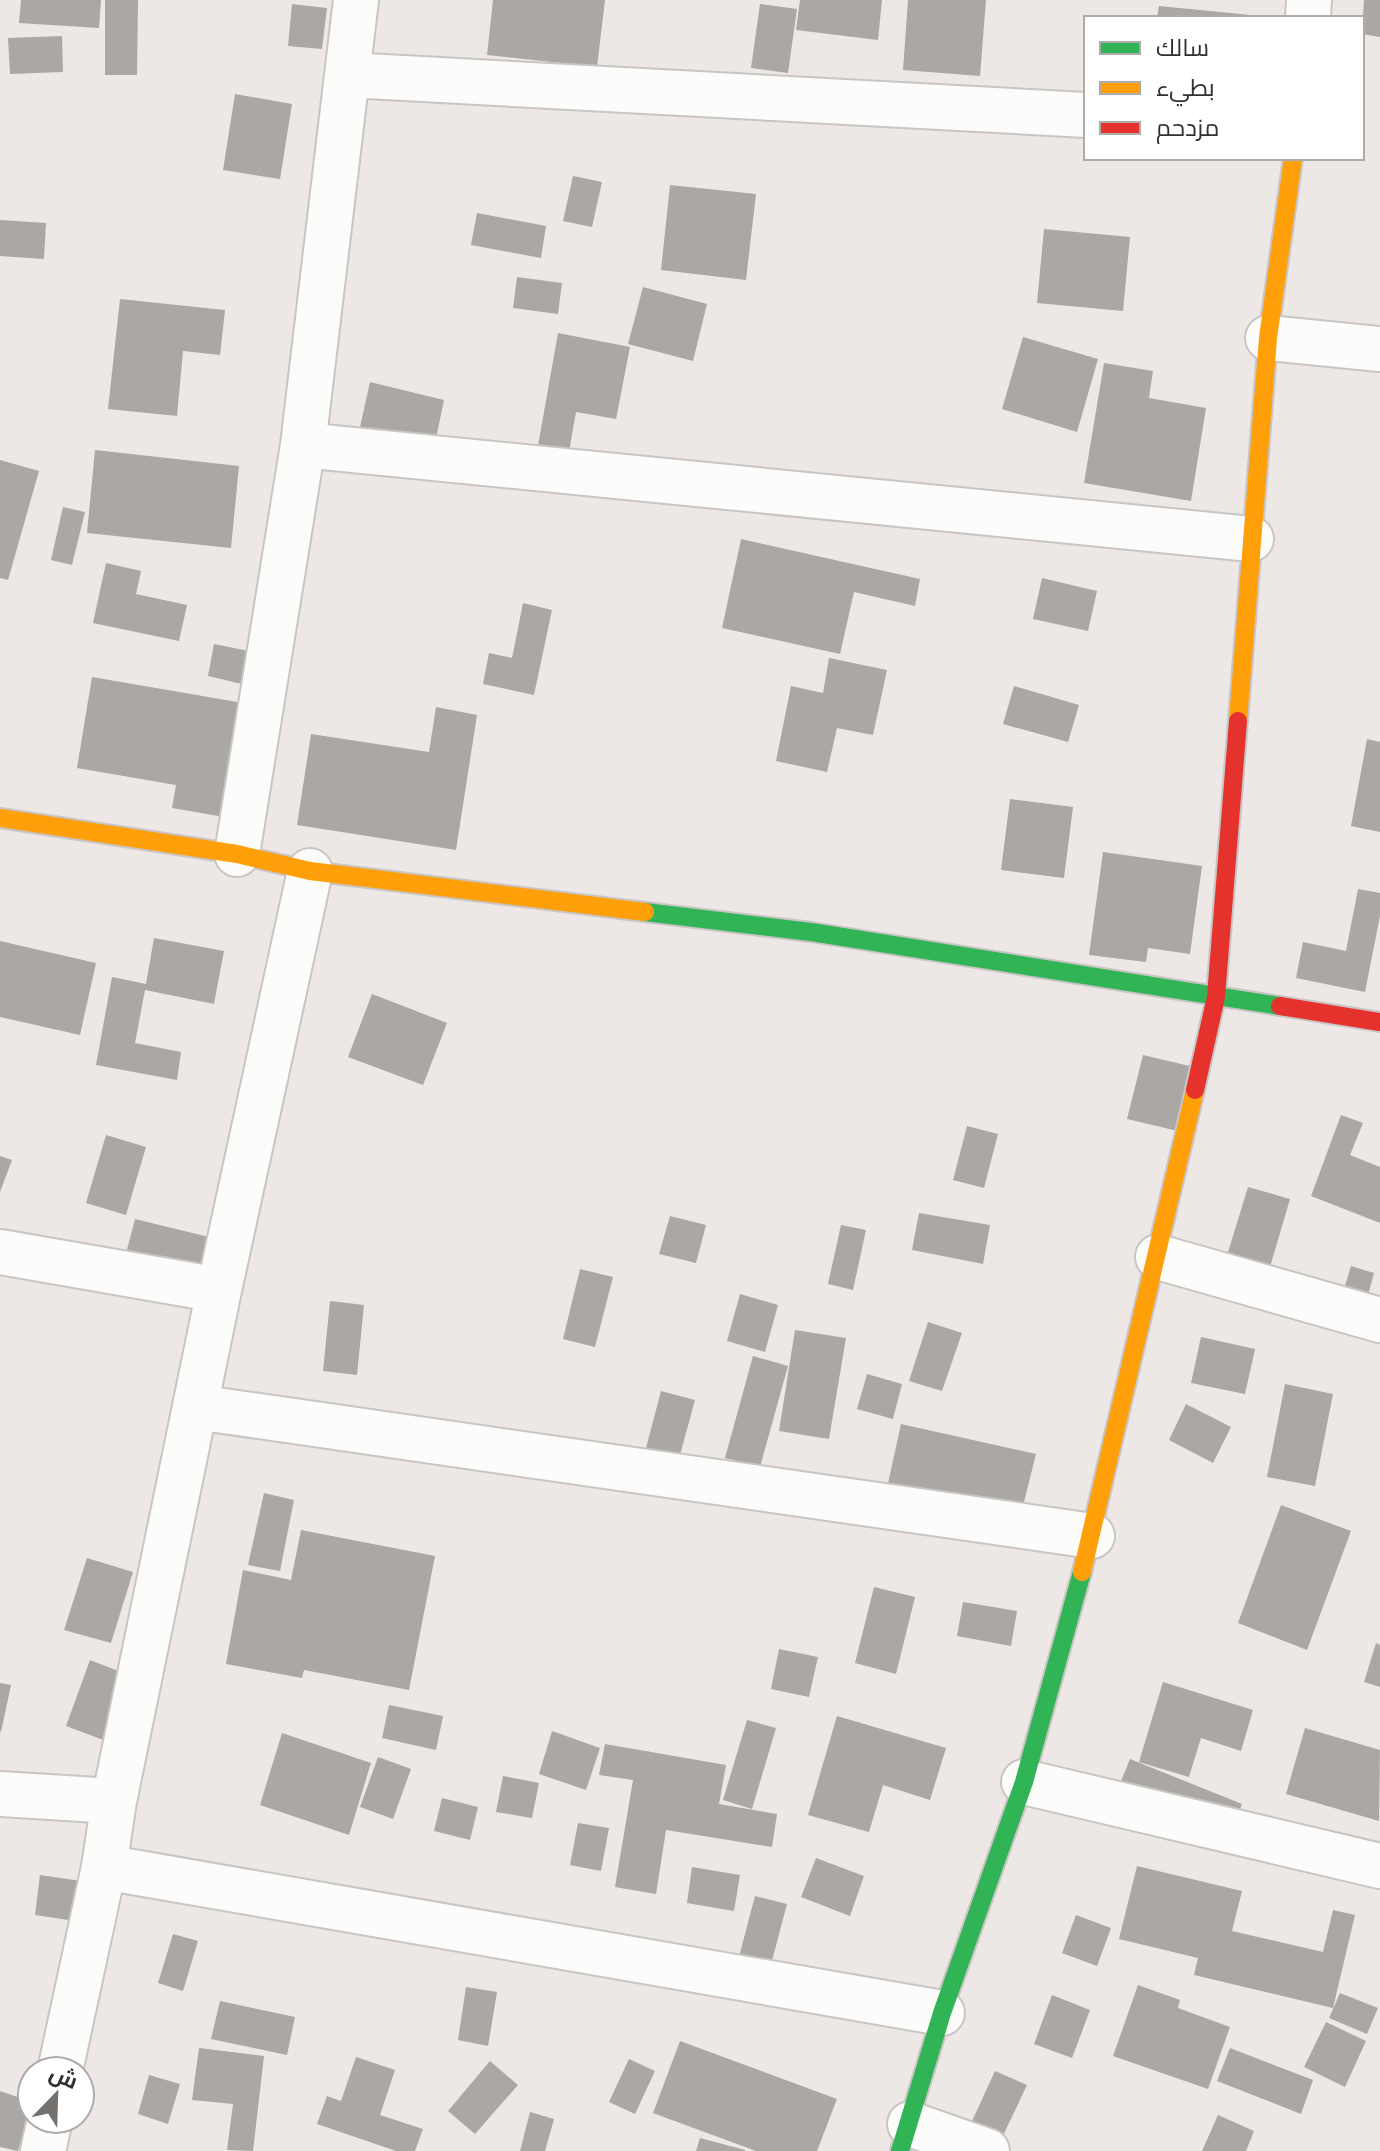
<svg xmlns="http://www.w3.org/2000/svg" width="1380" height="2151" viewBox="0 0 1380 2151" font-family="Literata,Cairo,serif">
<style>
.building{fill:#aaa7a5}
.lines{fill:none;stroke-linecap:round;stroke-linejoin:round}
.street-casing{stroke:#c9c5c4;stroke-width:48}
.fast-casing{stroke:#c9c5c4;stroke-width:22}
.slow-casing{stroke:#c9c5c4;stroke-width:22}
.jam-casing{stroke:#c9c5c4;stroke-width:22}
.street{stroke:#fcfcfb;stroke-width:44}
.fast{stroke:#30b455;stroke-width:18}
.slow{stroke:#ff9f0a;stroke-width:18}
.jam{stroke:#e5322d;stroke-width:18}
</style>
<rect width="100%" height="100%" fill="#ede8e6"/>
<path class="building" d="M21 0H101L99 28 19 23Z
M105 0H138L137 75H105Z
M493 0H605L597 67 487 55Z
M800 0H882L878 40 796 30Z
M908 0H986L980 76 903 70Z
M1364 0H1380V37L1362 34Z
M292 4 327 8 322 49 288 46Z
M760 4 797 9 788 73 751 68Z
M1159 6 1261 16V18H1157Z
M62 36 63 72 10 74 8 38Z
M235 94 292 104 280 179 223 170Z
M573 176 602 182 592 227 563 221Z
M670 185 756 194 746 280 661 270Z
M477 213 546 226 541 258 471 245Z
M0 220 46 223 44 259 0 256Z
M1044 229 1130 237 1123 311 1037 303Z
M517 277 562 283 558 314 513 308Z
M643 287 707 304 693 361 628 344Z
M120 299 225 310 220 355 183 351 177 416 108 409Z
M558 333 630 347 616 419 576 412 567 463 536 457Z
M1023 337 1098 359 1077 432 1002 409Z
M1104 363 1153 371 1149 398 1206 408 1191 501 1084 483Z
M370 382 444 400 433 453 358 436Z
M95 450 239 466 231 548 87 533Z
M0 460 39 471 8 580 0 578Z
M63 507 85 512 72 565 51 560Z
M741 539 920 579 915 606 854 592 840 654 722 628Z
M106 563 141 571 136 594 187 605 179 641 93 623Z
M1042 578 1097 591 1088 631 1033 619Z
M523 603 552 610 534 695 483 684 489 653 512 658Z
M214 644 249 651 242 684 208 676Z
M829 658 887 670 873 735 837 728 827 772 776 761 791 686 823 693Z
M92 677 249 704 230 818 172 808 176 785 77 768Z
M1014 686 1079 705 1068 742 1003 724Z
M436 707 477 715 456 850 297 825 311 734 429 752Z
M1367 739 1380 742V832L1351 826Z
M1010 799 1073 807 1064 878 1001 870Z
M1103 852 1202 866 1190 954 1148 948 1146 962 1089 955Z
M1358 889 1380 893V916L1365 992 1296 978 1303 942 1346 951Z
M154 938 224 951 214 1004 145 990 135 1043 181 1052 177 1080 96 1065 112 977 146 984Z
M0 941 96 963 80 1035 0 1017Z
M372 994 447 1023 423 1085 348 1057Z
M1143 1055 1194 1067 1178 1131 1127 1119Z
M1341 1115 1363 1123 1350 1155 1380 1167V1223L1311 1196Z
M967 1126 998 1134 984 1188 953 1180Z
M106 1135 146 1147 126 1215 86 1203Z
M0 1156 12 1160 0 1192Z
M1248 1187 1290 1199 1260 1301 1217 1288Z
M919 1213 990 1225 983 1264 912 1250Z
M670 1216 706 1225 696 1263 659 1254Z
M135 1219 209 1237 190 1307 117 1288Z
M841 1225 866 1230 853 1290 828 1284Z
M1351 1266 1374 1273 1363 1314 1339 1306Z
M580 1269 613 1277 595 1347 563 1339Z
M740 1294 778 1305 765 1352 727 1341Z
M330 1301 364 1305 357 1375 323 1371Z
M928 1322 962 1333 942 1391 909 1381Z
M795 1330 846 1338 829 1439 779 1431Z
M1201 1337 1255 1349 1245 1394 1191 1383Z
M753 1356 788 1366 760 1467 725 1458Z
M867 1374 902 1384 893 1419 857 1409Z
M1285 1384 1333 1394 1315 1486 1267 1477Z
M661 1391 695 1400 674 1477 641 1467Z
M1186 1404 1231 1427 1213 1463 1169 1440Z
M901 1424 1036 1454 1020 1518 887 1488Z
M264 1493 294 1500 280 1571 248 1565Z
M1281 1505 1351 1531 1307 1650 1238 1623Z
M301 1530 435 1556 409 1690 304 1670 302 1678 226 1664 243 1570 291 1580Z
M87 1558 133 1572 111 1643 64 1630Z
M874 1587 915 1597 896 1674 855 1663Z
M963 1602 1017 1611 1011 1646 957 1636Z
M1376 1643 1380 1645V1687L1364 1682Z
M779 1649 818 1657 809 1697 771 1689Z
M90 1660 129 1675 106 1741 66 1726Z
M1163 1682 1253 1710 1241 1751 1201 1738 1189 1777 1139 1762Z
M0 1683 11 1685 1 1732 0 1731Z
M389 1705 443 1716 436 1750 382 1738Z
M837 1716 946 1748 930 1800 883 1785 869 1832 808 1815Z
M747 1720 776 1728 752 1809 723 1800Z
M1305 1728 1380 1750 1379 1821 1286 1794Z
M552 1731 600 1748 586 1790 539 1774Z
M282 1733 371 1763 349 1835 260 1805Z
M605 1744 726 1765 719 1804 777 1814 772 1847 666 1830 656 1894 615 1887 633 1780 599 1775Z
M378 1757 411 1769 393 1819 360 1807Z
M1130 1759 1242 1804 1229 1839 1116 1793Z
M503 1776 539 1783 532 1818 496 1812Z
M442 1798 478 1807 470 1840 434 1831Z
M578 1823 609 1828 601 1871 570 1865Z
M816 1858 864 1876 850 1916 801 1897Z
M1137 1866 1242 1891 1232 1931 1323 1952 1333 1910 1355 1915 1333 2008 1194 1975 1198 1958 1119 1939Z
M692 1867 740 1875 734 1911 687 1903Z
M40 1875 81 1881 75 1921 35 1915Z
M755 1896 787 1904 767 1980 735 1972Z
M1076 1915 1111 1928 1097 1966 1062 1953Z
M173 1934 198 1941 183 1991 158 1983Z
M1138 1985 1180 2000 1178 2008 1230 2027 1208 2089 1113 2056Z
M466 1987 497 1992 488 2046 458 2040Z
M1340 1993 1378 2008 1367 2034 1329 2018Z
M1052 1995 1090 2010 1072 2058 1034 2044Z
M220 2001 295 2017 287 2055 211 2039Z
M1326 2022 1366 2041 1345 2087 1304 2067Z
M680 2041 837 2099 817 2151H756L653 2113Z
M199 2048 264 2056 253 2151 227 2150 233 2104 192 2100Z
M1230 2048 1313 2080 1301 2114 1217 2081Z
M356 2057 395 2070 380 2115 423 2129 415 2151H396L317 2124 327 2096 341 2101Z
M629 2059 655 2071 635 2114 609 2102Z
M490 2061 518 2085 475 2134 448 2111Z
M995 2071 1027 2085 998 2146 967 2132Z
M149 2075 180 2084 168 2124 138 2114Z
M0 2091 32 2102V2109L18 2151 0 2147Z
M530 2112 554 2119 545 2151H520Z
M1218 2115 1254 2131 1246 2151H1202Z
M700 2138 745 2150V2151H696Z"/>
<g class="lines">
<defs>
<path id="street" d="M1308 18 1309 0
M348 75 1086 115
M1268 338 1380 349
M303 445 1251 539
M237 854 303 445 356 0
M0 1252 219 1290
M1158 1257 1380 1320
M196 1407 1092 1536
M1024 1782 1380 1866
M0 1794 114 1801
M104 1867 942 2013
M60 2071 104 1867 114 1801 219 1290 310 871
M910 2124 987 2151
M43 2151 50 2119"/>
<path id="fast" d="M645 912 811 932 1280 1006
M900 2151 942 2013 1024 1782 1082 1572"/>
<path id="slow" d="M1238 721 1268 338 1293 158
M0 818 237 854 310 871 645 912
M1082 1572 1195 1090"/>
<path id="jam" d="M1280 1006 1380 1022
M1195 1090 1216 997 1238 721"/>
</defs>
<use href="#street" class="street-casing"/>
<use href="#fast" class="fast-casing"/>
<use href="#slow" class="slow-casing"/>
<use href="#jam" class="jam-casing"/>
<use href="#street" class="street"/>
<use href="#fast" class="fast"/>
<use href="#slow" class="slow"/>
<use href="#jam" class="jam"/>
</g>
<rect x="1084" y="16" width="280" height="144" fill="#ffffff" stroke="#adacab" stroke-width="2"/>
<rect x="1100" y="42" width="40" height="12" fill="#30b455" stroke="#adacab" stroke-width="2"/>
<text x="1156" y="56" font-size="24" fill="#33302e">سالك</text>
<rect x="1100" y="82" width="40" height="12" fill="#ff9f0a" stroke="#adacab" stroke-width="2"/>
<text x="1156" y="96" font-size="24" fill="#33302e">بطيء</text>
<rect x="1100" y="122" width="40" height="12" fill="#e5322d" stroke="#adacab" stroke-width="2"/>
<text x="1156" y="136" font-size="24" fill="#33302e">مزدحم</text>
<g transform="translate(56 2095) rotate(23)"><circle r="38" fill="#ffffff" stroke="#adacab" stroke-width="2"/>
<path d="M0-6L14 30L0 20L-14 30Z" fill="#74706e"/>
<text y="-12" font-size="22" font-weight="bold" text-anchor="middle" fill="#33302e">ش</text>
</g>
</svg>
